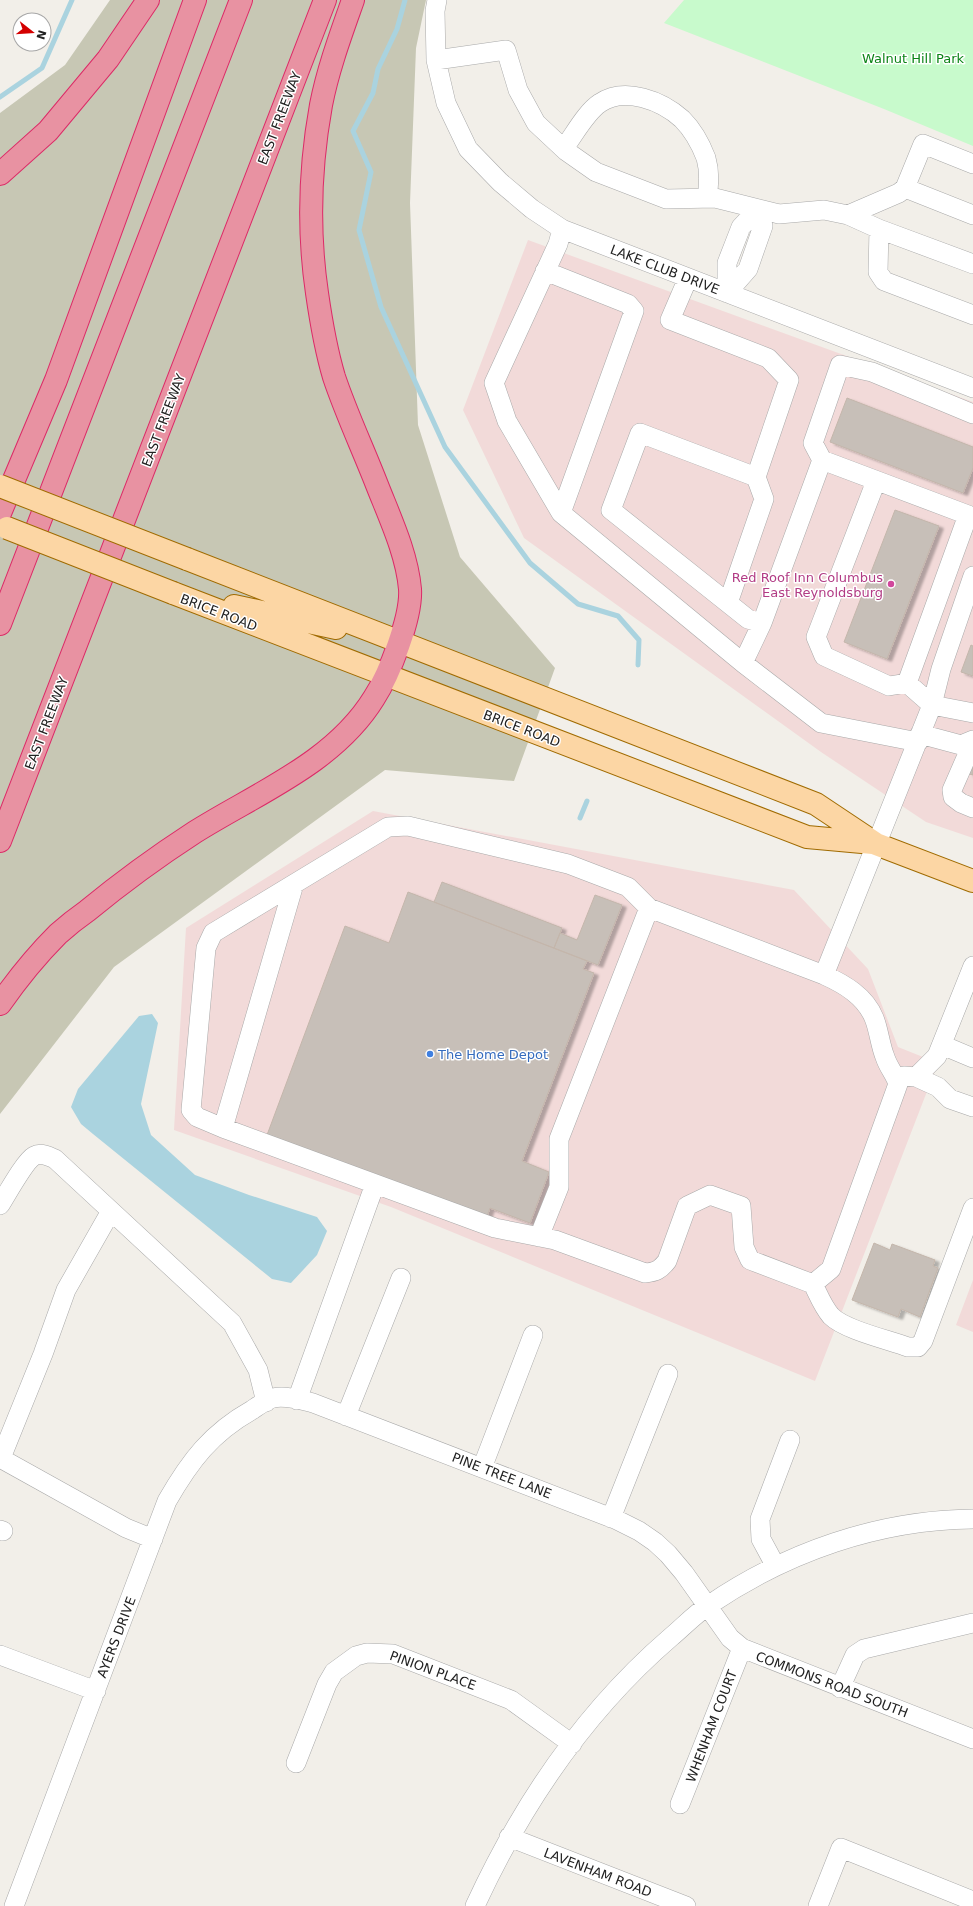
<svg xmlns="http://www.w3.org/2000/svg" width="973" height="1906" viewBox="0 0 973 1906" font-family="'DejaVu Sans',sans-serif">
<style>
.commercial{fill:#f2dad9}
.construction{fill:#c7c7b4}
.park{fill:#c8facc}
.water{fill:#aad3df}
.lines{fill:none;stroke-linecap:round;stroke-linejoin:round}
.stream{stroke:#aad3df;stroke-width:5}
.building{fill:#c7bfb8;stroke:#c4b6ab;filter:url(#shadow)}
.minor-casing{stroke:#a9a9a9;stroke-width:20}
.major-casing{stroke:#a06b00;stroke-width:24}
.highway-casing{stroke:#dc2a67;stroke-width:24}
.minor{stroke:#fff;stroke-width:19}
.major{stroke:#fcd6a4;stroke-width:22}
.highway{stroke:#e892a2;stroke-width:22}
.major-bridge-casing{stroke:#a06b00;stroke-width:24;stroke-linecap:butt}
.major-bridge{stroke:#fcd6a4;stroke-width:22}
.hotel-dot{fill:#d1479c;stroke:#fff;stroke-width:1.5}
.shop-dot{fill:#3f7fe0;stroke:#fff;stroke-width:1.5}
.labels{text-anchor:middle;stroke-width:3;stroke-linejoin:round;paint-order:stroke}
.park-label{font-size:13px;fill:#0c8416;stroke:#fff}
.street-label{font-size:13px;fill:#222;stroke:#fff}
.hotel-label{font-size:13px;fill:#b23c85;stroke:#fff;text-anchor:end}
.shop-label{font-size:13px;fill:#366cbe;stroke:#fff;text-anchor:start}
</style>
<defs>
<filter id="shadow"><feDropShadow dx="4.5" dy="2.5" stdDeviation="1" flood-color="#0004"/></filter>
</defs>
<rect width="100%" height="100%" fill="#f2efe9"/>
<path class="commercial" d="M528 240 973 402V838L926 822 821 752 524 538 463 410Z
M373 811 794 890 868 969 898 1047 938 1063 815 1381 391 1207 174 1130 186 928Z
M973 1280V1332L956 1325Z"/>
<path class="construction" d="M110 0H426L416 48 410 203 418 425 460 557 555 668 514 781 385 770 114 967 0 1114V113L65 65Z"/>
<path class="park" d="M684 0H973V146L884 109 664 23Z"/>
<path class="water" d="M152 1014 158 1023 141 1104 151 1135 195 1175 249 1195 317 1217 327 1231 317 1255 291 1283 272 1279 93 1134 81 1124 71 1107 78 1089 139 1016Z"/>
<g class="lines">
<path class="stream" d="M405 0 397 29 378 69 373 93 353 131 371 172 359 230 381 307 445 447 530 563 578 604 618 616 639 640 638 665
M0 97 42 68 72 0
M580 818 587 801"/>
</g>
<path class="building" d="M847 398 973 447V468L963 493 830 442Z
M895 510 939 526 887 659 844 642Z
M971 645 973 646V676L961 672Z
M973 763V775L969 774Z
M442 882 562 928 554 948 434 902Z
M408 892 587 961 583 969 594 973 522 1161 549 1172 530 1223 490 1208 486 1219 267 1135 345 926 389 943Z
M595 895 622 905 598 965 554 948 560 933 577 940Z
M874 1243 890 1250 892 1244 935 1260 933 1266 938 1268 920 1317 901 1309 898 1317 852 1300Z"/>
<g class="lines">
<defs>
<path id="minor" d="M437 0 435 11 436 60 446 103 468 149 500 182 532 209 562 229 973 388
M436 60 506 50 518 90 536 123 566 151 596 172 666 199 715 198 779 214 824 210 848 215 879 229 878 272 884 281 973 315
M564 148C574 135 586 112 600 103 625 86 662 101 682 119 692 129 701 145 706 158 710 172 709 184 707 198
M905 188 973 215
M758 209 763 226 748 269 727 293V263L741 227Z
M848 215 899 193 905 188 923 144 973 164
M562 229 558 244 494 383 507 421 561 513 743 663
M879 229 973 264
M545 271 628 304 634 311 561 513
M688 278 670 320 768 358 789 380 756 477 640 433 611 510 748 619 762 623 822 460 968 515 907 683 932 705 973 713
M822 460 813 443 840 365 872 372 973 414
M876 481 816 637 824 656 889 686 907 683
M728 603 764 499 756 477
M762 623 743 663 821 723 918 742
M920 734 961 745 973 740
M973 742 952 790 953 797 961 803 973 808
M824 975 649 908 628 887 568 864 408 826 388 827 213 933 206 948 191 1110 197 1117 223 1128 495 1228 555 1240 645 1273C656 1272 660 1270 667 1261L687 1206 710 1195 741 1206 744 1247 750 1260 813 1284 831 1269 898 1084C895 1074 888 1067 885 1057 880 1045 879 1030 874 1018 865 996 844 984 824 975L932 705 941 669 973 576
M942 1045 973 1058
M904 1076 916 1077 938 1087 950 1099 973 1107
M916 1077 937 1056 973 966
M223 1128 294 884
M0 1205C7 1194 25 1161 34 1156 41 1152 49 1156 55 1159L232 1323 258 1370 266 1402
M539 1237 559 1187V1139L649 908
M813 1284C818 1294 823 1307 831 1316 845 1330 889 1340 908 1347H918L923 1341 973 1208
M297 1400 375 1184
M346 1416 401 1278
M0 1458 126 1528 153 1539
M1 1458 43 1354 66 1290 111 1211
M482 1468 533 1335
M611 1518 668 1374
M0 1530 3 1531
M775 1565 761 1539 760 1519 790 1440
M0 1655 96 1691
M840 1688 855 1655 864 1649 973 1623
M296 1763 327 1684 334 1672 356 1656 367 1653 393 1654 511 1700 572 1744
M680 1804 742 1648
M509 1837 686 1906
M14 1906 167 1501C190 1461 211 1433 252 1410 258 1406 266 1400 273 1398 286 1395 301 1400 313 1403L617 1520 639 1531 655 1542 668 1554 684 1573 730 1638 742 1648 973 1739
M475 1906C522 1804 585 1711 671 1637 683 1627 695 1614 709 1605 787 1552 878 1520 973 1519
M818 1906 841 1848 973 1901"/>
<path id="major" d="M187 559 816 804 876 844 973 881
M173 593 807 837 873 843
M234 606 336 628"/>
<path id="highway" d="M0 174 48 131 108 59 148 0
M0 513 56 380 195 0
M0 624 241 0
M0 841 325 0
M0 1004C16 981 38 954 58 934 67 926 77 918 87 911 121 883 158 856 195 832 257 793 334 763 374 698 389 675 412 617 410 589 407 554 390 518 377 485 363 449 346 413 334 377 326 350 321 321 317 293 308 232 310 166 321 105 328 69 341 34 353 0"/>
</defs>
<use href="#minor" class="minor-casing"/>
<use href="#major" class="major-casing"/>
<use href="#highway" class="highway-casing"/>
<use href="#minor" class="minor"/>
<use href="#major" class="major"/>
<use href="#highway" class="highway"/>
<defs>
<path id="major-bridge" d="M0 486 187 559
M7 528 173 593"/>
</defs>
<use href="#major-bridge" class="major-bridge-casing"/>
<use href="#major-bridge" class="major-bridge"/>
</g>
<circle class="hotel-dot" cx="891" cy="584" r="4"/>
<circle class="shop-dot" cx="430" cy="1054" r="4"/>
<g class="labels">
<g class="park-label">
<text x="913" y="63">Walnut Hill Park</text>
</g>
<g class="street-label">
<text transform="translate(279 118) rotate(-69)" y="5">EAST FREEWAY</text>
<text transform="translate(665 269) rotate(21)" y="5">LAKE CLUB DRIVE</text>
<text transform="translate(163 420) rotate(-69)" y="5">EAST FREEWAY</text>
<text transform="translate(219 612) rotate(21)" y="5">BRICE ROAD</text>
<text transform="translate(46 723) rotate(-69)" y="5">EAST FREEWAY</text>
<text transform="translate(522 728) rotate(21)" y="5">BRICE ROAD</text>
<text transform="translate(502 1475) rotate(21)" y="5">PINE TREE LANE</text>
<text transform="translate(116 1637) rotate(-69)" y="5">AYERS DRIVE</text>
<text transform="translate(433 1670) rotate(20)" y="5">PINION PLACE</text>
<text transform="translate(832 1684) rotate(21)" y="5">COMMONS ROAD SOUTH</text>
<text transform="translate(711 1726) rotate(-69)" y="5">WHENHAM COURT</text>
<text transform="translate(598 1872) rotate(21)" y="5">LAVENHAM ROAD</text>
</g>
<g class="hotel-label">
<text x="883" y="582">Red Roof Inn Columbus<tspan x="883" dy="15">East Reynoldsburg</tspan></text>
</g>
<g class="shop-label">
<text x="438" y="1059">The Home Depot</text>
</g>
</g>
<g transform="translate(32 32) rotate(107)"><circle r="19" fill="#ffffff" stroke="#a7a7a7"/>
<path d="M0-3L7 15L0 10L-7 15Z" fill="#d40000"/>
<text y="-6" font-size="11" font-weight="bold" text-anchor="middle" fill="#222222">N</text>
</g>
</svg>
